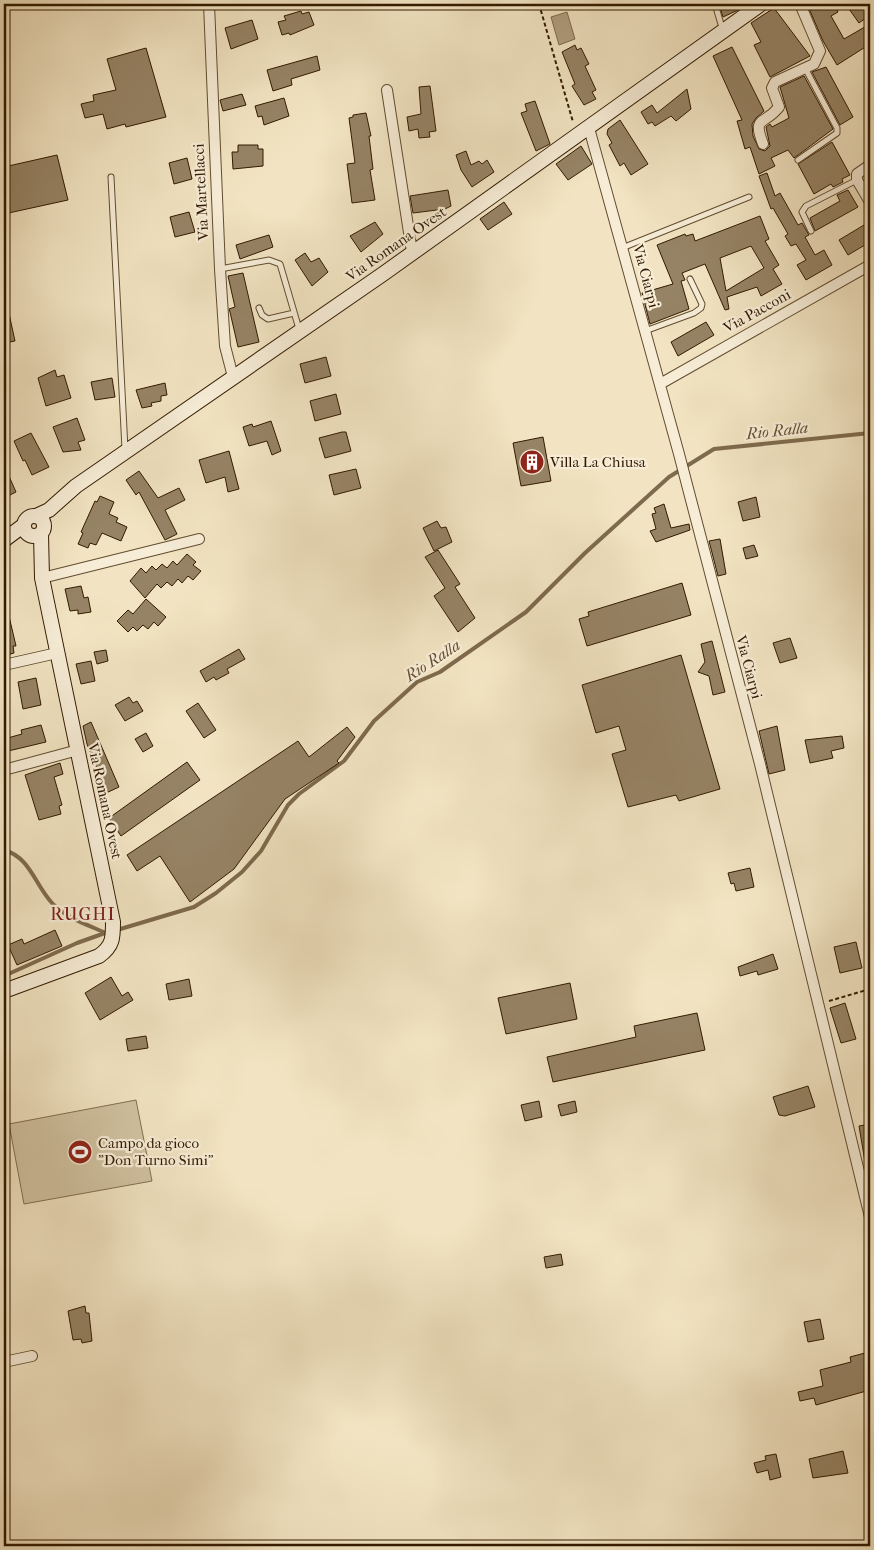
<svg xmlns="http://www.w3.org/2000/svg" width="874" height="1550" viewBox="0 0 874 1550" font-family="'IM FELL French Canon',serif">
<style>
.green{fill:#d1c2a1;stroke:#826e50}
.water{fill:#b19f80;stroke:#7e6a4d}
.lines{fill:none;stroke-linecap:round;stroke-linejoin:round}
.stream{stroke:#7e6a4d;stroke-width:4}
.building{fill:#968365;stroke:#321a00;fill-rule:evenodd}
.lane-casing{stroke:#624c30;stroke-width:7}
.street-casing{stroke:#624c30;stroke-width:12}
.secondary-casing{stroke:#321a00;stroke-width:16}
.path{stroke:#321a00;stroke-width:2;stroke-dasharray:4 2.5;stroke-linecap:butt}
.lane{stroke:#f7edd7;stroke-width:5}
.street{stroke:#f7edd7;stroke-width:10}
.secondary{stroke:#f7edd7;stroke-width:14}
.labels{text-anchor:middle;stroke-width:4.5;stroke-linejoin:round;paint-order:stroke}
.street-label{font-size:15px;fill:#321a00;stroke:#f7edd7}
.poi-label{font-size:15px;fill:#321a00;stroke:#f7edd7;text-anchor:start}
.water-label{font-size:16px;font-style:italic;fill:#654f33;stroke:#f7edd7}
.quarter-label{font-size:18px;letter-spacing:1px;fill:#7a1f14;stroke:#f7edd7}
</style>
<rect width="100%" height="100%" fill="#f2e4c2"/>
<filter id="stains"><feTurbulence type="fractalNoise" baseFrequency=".004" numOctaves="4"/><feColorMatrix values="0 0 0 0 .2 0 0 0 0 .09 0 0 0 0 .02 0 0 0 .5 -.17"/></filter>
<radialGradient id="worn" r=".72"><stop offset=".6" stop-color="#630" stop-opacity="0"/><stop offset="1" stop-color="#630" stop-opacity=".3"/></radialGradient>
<path class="green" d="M136 1100 152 1181 24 1204 9 1124Z"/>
<path class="water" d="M567 12 575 39 559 45 551 17Z"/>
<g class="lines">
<path class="stream" d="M4 850C30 857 35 885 52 903 66 918 88 925 106 933L110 932
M117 930 194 907 216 893 242 872 261 851 288 805 299 794 344 761 374 721 417 682 440 672 526 612 585 553 669 477 714 449 870 433
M4 976 77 943 105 933"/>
</g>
<path class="building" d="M719 4H737L738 10 723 17Z
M807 4H834L838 12 831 16 844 39 870 24V44L837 65 823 41Z
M857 4H870V15L859 23 849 9Z
M774 8 810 56 770 77 754 45 761 42 751 23Z
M301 11 302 14 309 12 314 25 290 35 289 33 282 35 278 22 286 20 284 16Z
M252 20 258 39 231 49 225 28Z
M575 45 577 50 581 48 589 64 585 66 596 90 592 92 596 99 584 105 572 86 575 84 562 52Z
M732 47 764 111 756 118 752 124 753 136 759 149 765 151 770 146 766 127 770 124 772 127 789 118 780 87 804 76 833 129 794 158 788 150 771 158 775 166 759 174 750 147 745 149 737 121 742 120 713 56Z
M146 48 166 117 126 127 125 124 107 129 103 114 85 118 81 104 94 101 93 95 116 90 107 59Z
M317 56 320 70 291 79 292 85 273 91 267 70Z
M826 67 853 117 840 125 812 72Z
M430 86 436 131 429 132 430 137 419 138 418 129 409 131 407 117 421 114 419 87Z
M687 89 691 109 676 121 671 116 655 126 652 122 648 124 641 112 652 105 657 113Z
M242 94 246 105 223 111 220 100Z
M284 98 289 116 264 125 262 116 258 117 255 106Z
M535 101 550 144 536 151 521 113 527 111 525 104Z
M366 113 371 136H369L373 169 370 170 375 200 352 203 347 164 355 163 349 118 353 117V115Z
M620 120 648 164 631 175 624 163 620 166 609 145 612 143 607 134 608 129Z
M832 142 850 175 842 179 843 182 833 187 831 184 814 194 798 164Z
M238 145H258V149H263V166L233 169 232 152H238Z
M581 146 592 164 568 180 556 164Z
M466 151 471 165 479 161 482 164 487 160 494 172 472 187 461 170 456 155Z
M57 155 68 200 4 214V167Z
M187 158 192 179 174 184 169 163Z
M767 173 775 196 780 193 798 225 802 223 809 235 805 237 815 255 824 250 832 265 806 280 797 265 806 260 796 244 791 246 785 236 788 234 773 208 771 209 759 176Z
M448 190 451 206 445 209 413 213 410 196Z
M848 190 858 207 815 231 810 218 840 201 837 195Z
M504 202 512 214 488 230 480 219Z
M189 212 195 232 175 237 170 217Z
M760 216 769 239 765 241 779 265 773 269 782 284 761 296 757 287 727 297 729 309 725 310 705 264 682 273 685 280 681 281 689 309 650 324 642 293 673 284 657 245 685 234 686 236 693 234 695 241ZM751 246 764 268 726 291 720 258Z
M375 222 383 234 361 252 350 236Z
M864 225 870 235V242L848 255 839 240Z
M269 235 273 247 240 259 236 245Z
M305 253 311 262 319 258 328 272 312 286 295 260Z
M243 273 259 342 238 347 230 312 229 309 235 307 228 276Z
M4 309H8L15 341 4 343Z
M706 322 714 335 678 356 671 342Z
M326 357 331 376 305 383 300 364Z
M55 370 57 377 64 375 71 398 46 406 38 378Z
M112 378 115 397 95 400 91 382Z
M165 383 167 395 161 396V401L151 403 152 406 142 408 136 390Z
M336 394 341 414 315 421 310 401Z
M77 418 85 440 78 442 81 450 63 452 53 427Z
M271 421 281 451 272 455 267 441 249 446 243 427 252 424 253 427Z
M342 432H346L351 451 325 458 319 438Z
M31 433 49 467 32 475 25 460 23 461 14 441Z
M543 437 551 481 521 486 513 443Z
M229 451 239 489 228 492 225 477 206 483 199 460Z
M4 465 16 492 4 498Z
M356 469 361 488 334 495 329 475Z
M139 471 158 498 179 488 185 500 165 510 177 534 165 540 139 492 136 495 126 480Z
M100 496 114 502 109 514 118 518 116 522 127 527 121 541 102 533 96 545 90 543 88 548 78 544 83 533 81 532 95 501 97 502Z
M756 497 760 517 743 521 738 502Z
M664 504 671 528 689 524 690 530 656 542 650 531 656 529 652 514 656 513 654 508Z
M437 521 441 528 446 527 452 542 434 551 423 528Z
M720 539 726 574 718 576 709 541Z
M754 545 758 556 746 559 743 548Z
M438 550 460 584 455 587 475 618 458 632 434 596 445 588 425 557Z
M187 554 196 562 193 565 201 571 193 580 188 576 182 583 178 579 172 586 167 582 161 588 157 584 145 598 130 581 141 568 146 573 152 566 156 570 162 564 167 568 173 561 177 565Z
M682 583 691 615 587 646 579 619 589 616 588 612Z
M81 586 84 598 88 597 91 612 78 614V610L70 611 65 589Z
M146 599 166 617 158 626 154 622 148 629 143 625 137 631 133 627 128 632 117 621 128 610 133 614Z
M4 612H8L16 646H13L14 653 4 656Z
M790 638 797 658 780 663 773 643Z
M712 641 725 692 713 695 709 676 698 672 705 662 701 644Z
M239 649 245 659 227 669 229 673 216 680 214 677 206 682 200 671Z
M106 650 108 661 97 664 94 652Z
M681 655 720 789 679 801 676 795 628 807 612 754 626 750 619 726 596 733 582 685Z
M91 661 95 681 81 684 76 664Z
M36 678 41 705 23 709 18 682Z
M129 697 133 703 137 701 143 711 125 721 115 705Z
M198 703 216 730 204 738 186 711Z
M91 722 119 787 104 794 97 777 100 776 87 744 83 726Z
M41 725 46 742 4 752V739L22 734 21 730Z
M777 726 785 770 769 774 759 731Z
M347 727 355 737 337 761 339 763 285 799 234 869 190 902 160 856 137 871 127 855 298 741 309 757Z
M146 733 153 746 143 752 135 739Z
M842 736 844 748 831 751 833 758 810 763 805 740Z
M187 762 200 780 121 836 109 818Z
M60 763 63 774 54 777 62 805 59 806 61 814 39 820 25 775Z
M750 868 754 887 736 891 734 883 731 884 728 873Z
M55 930 62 946 17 965 8 945 22 939 24 944Z
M856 942 862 968 840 973 834 947Z
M773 954 778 969 758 975 757 971 740 976 738 967Z
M111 977 122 996 128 992 133 1000 100 1020 85 993Z
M189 979 192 996 169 1000 166 984Z
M570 983 577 1019 506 1034 498 998Z
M845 1003 856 1039 841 1043 830 1008Z
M697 1013 705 1050 553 1082 547 1057 636 1037 634 1026Z
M146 1036 148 1048 128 1051 126 1039Z
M808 1086 815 1107 785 1116 779 1115 773 1097Z
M539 1101 542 1117 525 1121 521 1105Z
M575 1101 577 1112 561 1116 558 1105Z
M870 1124V1161L865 1162 859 1126Z
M561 1254 563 1265 546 1268 544 1257Z
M85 1306 86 1313H89L92 1341 82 1343 81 1339 73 1340 68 1311Z
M820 1319 824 1339 808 1342 804 1322Z
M865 1353 870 1376V1390L816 1405 814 1398 800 1401 798 1392 823 1386 820 1370 851 1362 850 1357Z
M843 1451 848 1473 813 1478 809 1459Z
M776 1454 781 1477 770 1480 768 1470 757 1473 754 1463 766 1460 765 1456Z"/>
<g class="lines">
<defs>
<path id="lane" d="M715 4 723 31
M798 160 837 133V128L805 68
M111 177 125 449
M811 231 802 212 806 206 857 180
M622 248 749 197
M220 269 269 260 280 264 299 329
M259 308 262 315 268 319 294 313
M645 331 694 313 701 308 702 304 690 279"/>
<path id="street" d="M209 4 220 269 225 346 233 377
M387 90 412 252
M589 128 679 454 760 764 870 1217
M763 144C752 115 764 126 779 107L772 88 775 82 814 64 820 51 800 4
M870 165 857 174V180L870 202
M660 384 870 265
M42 578 199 539
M4 665 57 653
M4 770 78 750
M4 1362 32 1356"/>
<path id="secondary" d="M36 516 49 510 76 486 383 274 761 4
M24 526a10 10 0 1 1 20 0a10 10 0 1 1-20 0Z
M4 540 24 525
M4 991 99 956C113 946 113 938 113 922L42 578 41 534"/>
</defs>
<use href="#lane" class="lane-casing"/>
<use href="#street" class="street-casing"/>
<use href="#secondary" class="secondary-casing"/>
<path class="path" d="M539 4 573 122
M829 1001 870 989"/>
<use href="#lane" class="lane"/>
<use href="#street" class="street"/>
<use href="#secondary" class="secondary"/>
</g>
<defs>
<symbol id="building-disc" viewBox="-11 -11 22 22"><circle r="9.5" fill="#8f2418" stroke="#f7edd7"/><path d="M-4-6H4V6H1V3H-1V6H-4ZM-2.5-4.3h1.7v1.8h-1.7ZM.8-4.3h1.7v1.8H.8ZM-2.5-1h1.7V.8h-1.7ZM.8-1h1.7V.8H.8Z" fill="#fff"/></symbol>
<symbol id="stadium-disc" viewBox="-11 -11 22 22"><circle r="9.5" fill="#8f2418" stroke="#f7edd7"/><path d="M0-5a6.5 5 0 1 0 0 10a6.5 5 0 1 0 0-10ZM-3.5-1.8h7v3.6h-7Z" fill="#fff"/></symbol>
</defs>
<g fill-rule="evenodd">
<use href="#building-disc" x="518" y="448" width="28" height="28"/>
<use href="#stadium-disc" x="66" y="1138" width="28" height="28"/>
</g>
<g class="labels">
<g class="street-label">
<text transform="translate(201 192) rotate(-93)" y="5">Via Martellacci</text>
<text transform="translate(396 244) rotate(-35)" y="5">Via Romana Ovest</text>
<text transform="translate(646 276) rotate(75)" y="5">Via Ciarpi</text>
<text transform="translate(757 311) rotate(-29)" y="5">Via Pacconi</text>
<text transform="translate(749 667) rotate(75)" y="5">Via Ciarpi</text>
<text transform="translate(105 801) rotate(78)" y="5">Via Romana Ovest</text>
</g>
<g class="poi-label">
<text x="550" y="467">Villa La Chiusa</text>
<text x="98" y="1148">Campo da gioco<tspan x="98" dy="17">"Don Turno Simi"</tspan></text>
</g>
<g class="water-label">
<text transform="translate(777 430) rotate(-6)" y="6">Rio Ralla</text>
<text transform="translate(432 660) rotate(-33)" y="6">Rio Ralla</text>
</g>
<g class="quarter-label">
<text x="83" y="920">RUGHI</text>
</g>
</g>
<rect width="874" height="1550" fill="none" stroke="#f2e4c2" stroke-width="20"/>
<rect x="5" y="5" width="864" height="1540" fill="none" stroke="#321a00" stroke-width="2.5"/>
<rect x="10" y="10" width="854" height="1530" fill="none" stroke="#321a00"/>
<rect width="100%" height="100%" filter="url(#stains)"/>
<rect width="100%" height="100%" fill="url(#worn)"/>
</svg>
